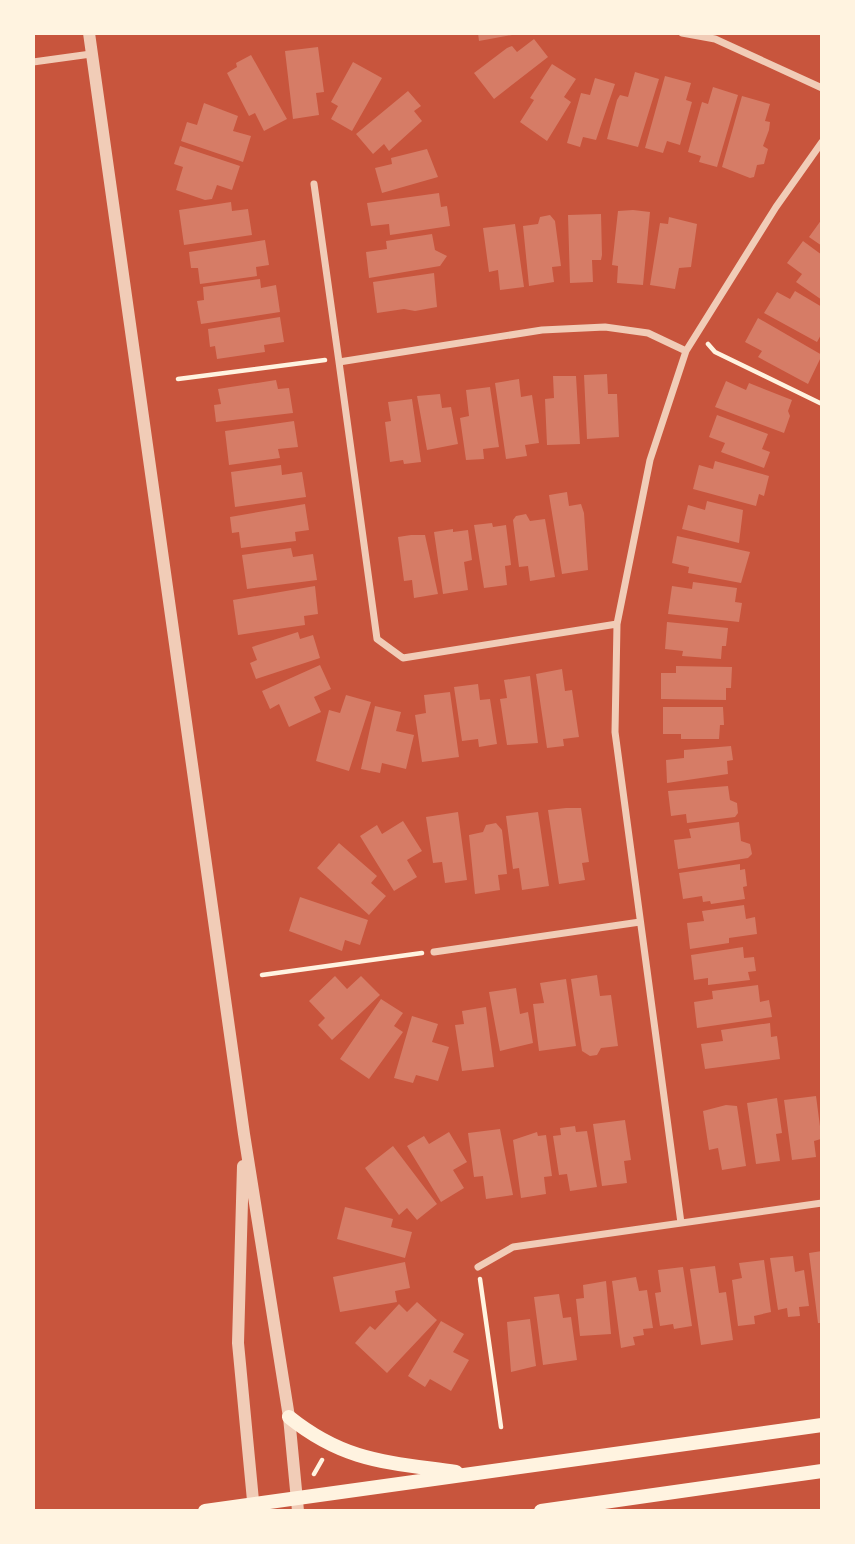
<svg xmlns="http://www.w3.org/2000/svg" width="855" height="1544" viewBox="0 0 855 1544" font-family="'DM Sans',sans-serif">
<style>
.building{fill:#d67c66}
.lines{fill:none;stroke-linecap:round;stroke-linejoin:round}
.path{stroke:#fff3e0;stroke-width:4.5}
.minor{stroke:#f1ccb7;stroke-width:7}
.tertiary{stroke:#f1ccb7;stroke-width:12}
.secondary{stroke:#fff3e0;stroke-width:14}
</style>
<rect width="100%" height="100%" fill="#c8553d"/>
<path class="building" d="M478 33H512V35L479 41Z
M534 39 548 57 494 99 474 73 507 48 512 46 517 52Z
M318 47 324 92 316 93 319 115 293 119 285 51Z
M251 55 287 119 264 131 255 113 249 116 227 73 237 67 236 63Z
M353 62 382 78 352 131 331 119 338 106 331 102Z
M552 64 576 79 564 97 571 102 547 141 520 122 534 100 530 98Z
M635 72 659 79 638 147 607 139 617 100 620 95 628 97Z
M665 76 691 83 686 100 692 102 680 145 667 141 663 153 645 148Z
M595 78 615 84 596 140 583 137 580 147 567 143 581 93 590 95Z
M713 87 738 95 717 167 699 162 701 156 688 152 702 102 708 104Z
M408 91 421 106 414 111 422 121 389 151 384 144 373 154 356 134Z
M742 96 770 104 765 121 770 122 769 130 763 146 768 149 764 164 757 165 754 177 750 178 722 167Z
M204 103 238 116 233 131 251 136 243 162 181 141 187 122 197 125Z
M180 146 240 166 232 190 217 185 212 199 205 200 176 190 183 167 174 164Z
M427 149 438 177 382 193 375 168 392 164 391 158Z
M439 193 441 207 447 206 450 226 390 235 389 224 371 226 367 203Z
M231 202 232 211 248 209 252 235 184 245 179 210Z
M633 210 650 212 643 285 617 283 618 266 612 265 618 211Z
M601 214 602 255 601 260H592L593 282 570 283 568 215Z
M550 215 555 221 561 266 552 267 554 282 529 286 523 226 538 224 540 217Z
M669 217 697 224 691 267 679 268 675 289 650 285 660 223 668 224Z
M822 219V246L809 237Z
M515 224 524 287 500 290 498 270 489 272 483 228Z
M432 234 435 250 447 256 440 266 369 278 366 252 387 249 386 241Z
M265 240 269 265 256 267 257 276 200 284 198 268H191L189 252Z
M803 241 822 255V300L796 282 802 274 787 263Z
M434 273 437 307 415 311 404 309 377 313 373 282Z
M260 279 261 288 276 285 280 312 201 324 197 301 204 300 203 287Z
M795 291 822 307V333L817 342 764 313 777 292 790 299Z
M280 317 284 342 264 345 265 352 217 359 215 346 210 347 208 329Z
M758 318 822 355 808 384 758 357 762 351 745 342Z
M607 374 608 394H617L619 437 587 439 584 375Z
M553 376H576L580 444 547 445 545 399 554 398Z
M519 379 521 397 532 395 539 443 525 445 527 456 506 459 495 383Z
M276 380 278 389 289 388 293 413 216 422 214 405 221 404 218 389Z
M726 381 746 390 749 383 792 400 788 411 790 416 784 433 715 407Z
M490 387 499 447 483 449 484 459 466 460 460 418 469 416 466 390Z
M440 394 442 408 451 407 458 444 427 450 417 396Z
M412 399 421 462 404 464 403 460 390 462 385 422 391 421 388 402Z
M717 415 768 434 762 449 770 452 764 468 721 452 725 443 709 437Z
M294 421 298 447 278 449 280 458 229 465 225 431Z
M715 461 769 476 764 496 759 494 756 506 693 489 699 465 713 469Z
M281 465 282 475 302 472 306 497 235 507 231 472Z
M567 492 569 506 581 504 584 513 588 570 562 574 549 495Z
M707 501 743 510 739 543 682 529 688 505 705 510Z
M305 504 309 530 295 532 296 541 241 548 239 532 232 533 230 517Z
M526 514 530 521 545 519 555 577 530 581 528 566 519 567 513 520 516 516Z
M492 523 493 527 506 525 511 565 505 566 507 585 484 588 474 525Z
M453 529V532L468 530 472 560 464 562 468 590 443 594 434 532Z
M411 535H425L438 594 414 598 412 580 404 581 398 537Z
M677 536 750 552 741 583 688 573 689 567 672 563Z
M291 548 293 557 313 554 317 580 247 589 242 555Z
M693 582 737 588 735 602 742 603 739 622 668 614 672 586 692 589Z
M315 586 318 614 304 616 305 625 238 635 233 600Z
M667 622 728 628 726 646H722L721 659 682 656 683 651 665 649Z
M298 632 300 639 313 635 320 658 256 679 250 663 257 660 252 647Z
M320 665 331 689 314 697 321 712 289 727 279 704 270 709 262 691Z
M676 666 732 667 731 688H726V700L661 699V673H676Z
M562 669 565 691 572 690 579 737 563 739 564 746 547 748 536 674Z
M530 676 538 743 507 745 500 699 507 698 504 680Z
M478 684 480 700 490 699 497 744 479 747 478 739 462 741 454 687Z
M450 692 459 757 422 762 415 715 426 713 424 695Z
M346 695 371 702 349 771 316 761 329 710 340 713Z
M375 706 401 712 396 731 414 735 406 769 382 763 380 773 361 769Z
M663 707H723L724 725H720L719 739H681V734H663Z
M731 746 733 760 727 761 728 774 667 783 666 760 684 758V750Z
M728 786 730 800 737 803 738 813 735 817 687 823 686 814 671 816 668 791Z
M566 808H581L589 862 582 863 585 880 559 884 548 810Z
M458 812 467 880 445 883 442 862 433 863 426 817Z
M538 812 549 886 522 890 519 868 513 869 506 816Z
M403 821 422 851 407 860 417 877 394 891 360 836 377 825 382 834Z
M739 822 741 841 750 844 752 854 748 858 678 869 674 840 691 838 689 829Z
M496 823 502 830 507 874 498 875 500 890 475 894 469 835 483 832 486 825Z
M339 843 377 876 371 883 386 896 369 915 317 868Z
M740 864V870L745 869 747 886 743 887 745 899 711 904 710 901 703 902 702 896 683 899 679 873Z
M300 897 368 920 360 945 345 940 342 951 289 931Z
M744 905 746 919 755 917 757 934 729 938V943L690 949 687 923 704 921 702 911Z
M743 947 744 958 754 957 756 971 748 972 750 980 708 985V978L694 980 691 955Z
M597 975 600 996 611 995 618 1046 601 1048 597 1055 590 1056 582 1051 571 979Z
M335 976 347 989 361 976 380 995 332 1040 318 1025 325 1018 309 1001Z
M566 979 576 1046 539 1051 533 1004 544 1003 540 983Z
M758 985 760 1002 769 1000 772 1017 697 1028 694 1002 713 999 712 991Z
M516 988 520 1014 528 1012 533 1043 500 1051 489 992Z
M381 999 403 1013 394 1026 403 1032 369 1079 340 1059Z
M486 1007 494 1067 462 1071 455 1025 464 1024 462 1011Z
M412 1016 438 1024 432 1042 449 1047 438 1081 416 1075 413 1083 394 1078Z
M770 1023 771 1037 777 1036 780 1059 705 1069 701 1044 723 1041 721 1030Z
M816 1096 821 1134V1139L814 1141 816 1157 792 1160 784 1100Z
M777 1098 782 1133 776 1134 780 1161 756 1164 747 1103Z
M726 1105 737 1106 746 1166 722 1170 718 1148 709 1150 703 1111Z
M625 1120 631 1160 624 1161 627 1183 602 1186 593 1124Z
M575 1126 576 1132 587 1131 597 1187 570 1191 567 1174 559 1175 553 1136 561 1135 560 1128Z
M500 1129 513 1195 486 1199 483 1176 474 1177 468 1133Z
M449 1132 467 1162 453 1170 464 1188 441 1202 407 1146 424 1136 429 1144Z
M537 1132 538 1136 546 1135 552 1176 544 1177 546 1194 521 1198 513 1140Z
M393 1146 437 1204 417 1220 407 1208 399 1215 365 1168Z
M345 1207 393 1219 391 1227 412 1232 405 1258 337 1239Z
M822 1251V1323H818L809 1253Z
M793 1256 795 1272 804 1270 809 1306 799 1307 800 1316 788 1317 787 1308 778 1310 770 1258Z
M764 1260 771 1312 754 1316 755 1324 738 1326 732 1280 742 1278 739 1263Z
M405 1262 410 1288 395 1291 397 1302 340 1312 333 1277Z
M715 1266 719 1293 726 1292 733 1340 701 1345 690 1269Z
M683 1267 692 1326 674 1329 673 1324 660 1326 655 1293 661 1292 658 1270Z
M636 1277 639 1291 647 1290 653 1328 643 1329 644 1335 633 1337 635 1345 621 1348 612 1281Z
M606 1281 611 1334 580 1336 576 1299 584 1298 583 1285Z
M559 1294 563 1318 571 1317 577 1360 543 1365 534 1297Z
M417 1302 437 1320 387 1373 355 1343 370 1326 375 1330 399 1304 407 1312Z
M530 1319 536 1366 511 1372 507 1322Z
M441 1321 464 1334 453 1352 469 1360 451 1391 430 1379 425 1387 408 1376Z"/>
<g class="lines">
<path class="path" d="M708 344 715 352 822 404
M178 379 325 360
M262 975 422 953
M480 1279 501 1427
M314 1474 322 1460"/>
<path class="minor" d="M682 33 715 39 822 88
M33 62 91 54
M314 184 339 362
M617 624 403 658 377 639 339 362 542 330 605 327 648 333 686 351
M434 952 640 922
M681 1223 615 732 617 624 650 460 686 351 776 207 822 142
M478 1267 513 1247 822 1203"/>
<path class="tertiary" d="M89 33 244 1134 289 1417 298 1511
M243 1166 238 1343 254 1511"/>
<path class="secondary" d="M289 1417C345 1462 387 1462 456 1472
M205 1511 822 1425
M541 1511 822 1471"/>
</g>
<rect width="855" height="1544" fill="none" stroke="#fff3e0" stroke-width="70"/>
</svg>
